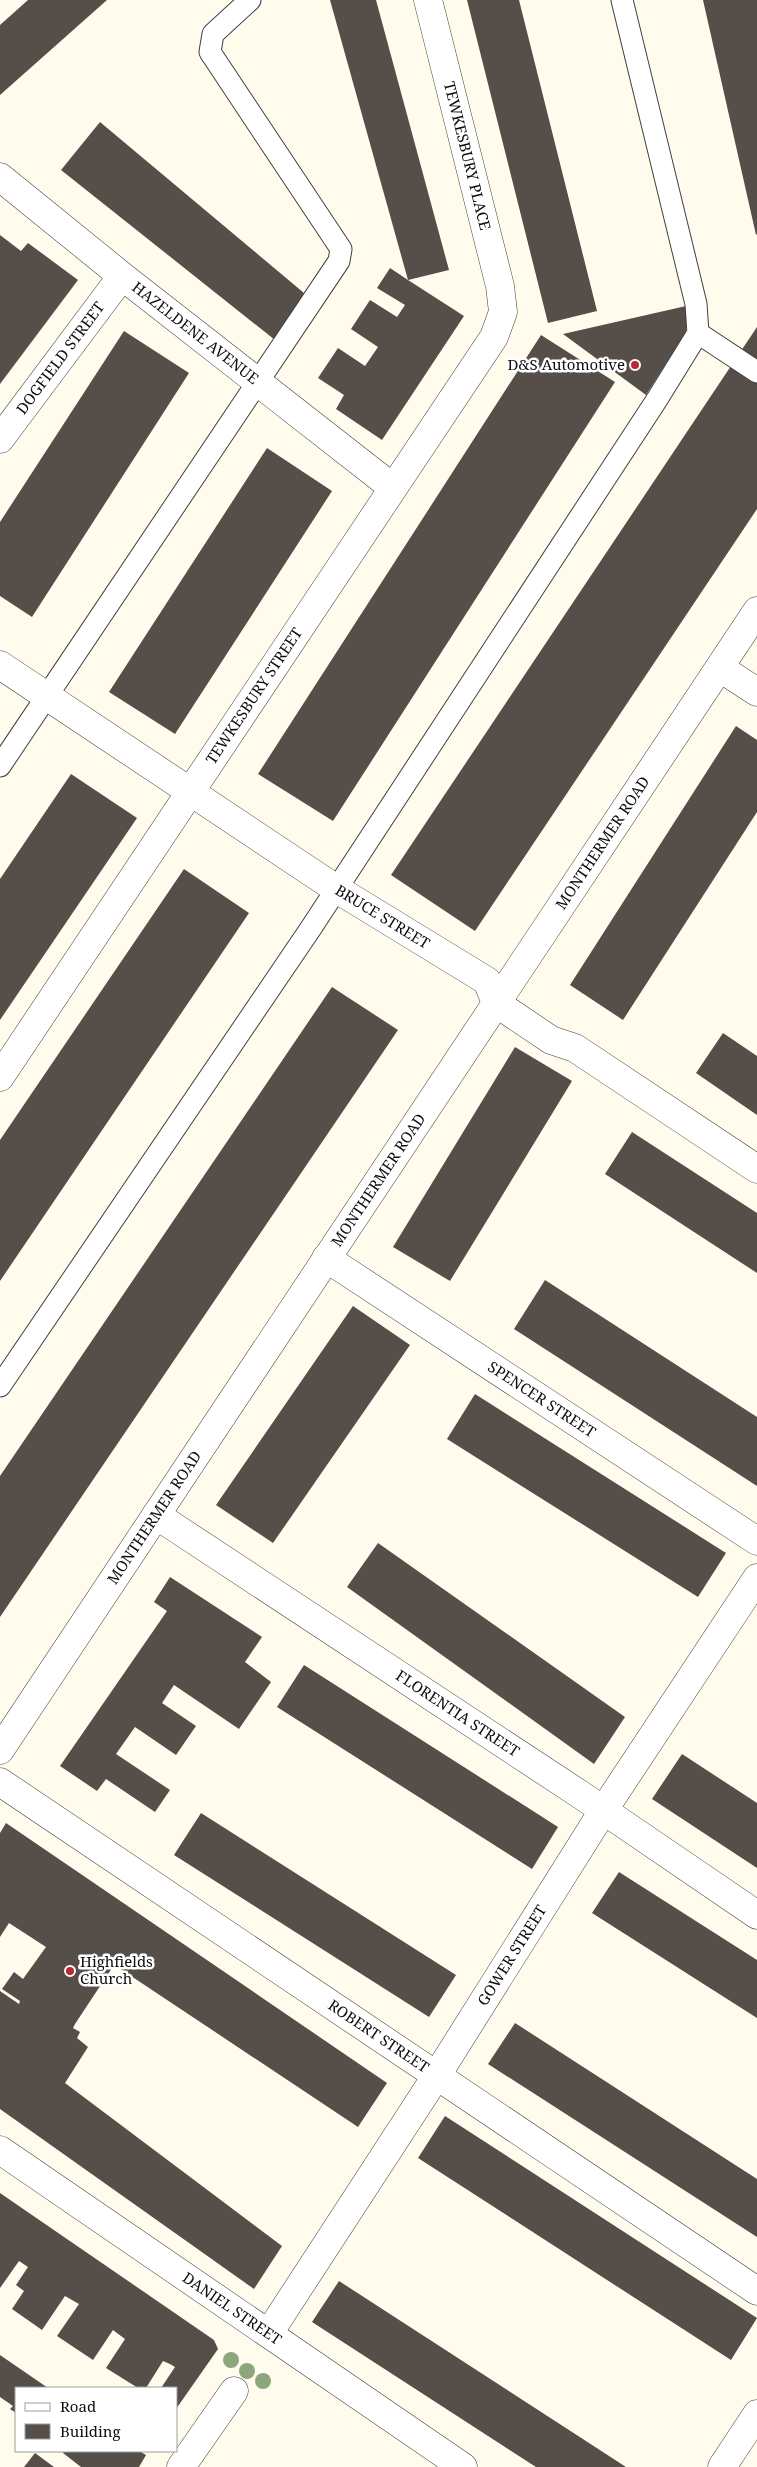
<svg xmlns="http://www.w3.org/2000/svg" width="757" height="2467" viewBox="0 0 757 2467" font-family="'Noto Serif',serif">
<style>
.building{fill:#554e49}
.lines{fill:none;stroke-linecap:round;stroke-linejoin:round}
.service-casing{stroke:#404040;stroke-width:23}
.minor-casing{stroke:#404040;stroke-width:29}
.service{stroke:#fff;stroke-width:21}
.minor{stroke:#fff;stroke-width:28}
.tree{fill:#8ba77b}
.poi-dot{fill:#bb272e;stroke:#fff;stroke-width:2}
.labels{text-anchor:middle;stroke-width:5;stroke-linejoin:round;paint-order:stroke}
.street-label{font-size:15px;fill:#0d0d0d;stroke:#fff}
.poi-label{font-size:15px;fill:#0d0d0d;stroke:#fff;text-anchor:end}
</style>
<rect width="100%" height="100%" fill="#fffbed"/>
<path class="building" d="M28 0H107L0 95V25Z
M330 0H376L449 270 408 280 464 316 382 440 336 409 344 395 318 378 338 348 365 366 378 347 351 329 370 300 397 317 405 305 377 288 390 268 408 280Z
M467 0H519L597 311 548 323Z
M703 0H757V234L756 235Z
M100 122 304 293 275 340 61 170Z
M0 235 21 251 28 243 78 280 0 384Z
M686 306V332L646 395 563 334Z
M757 327V509L475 931 391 875Z
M124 331 189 373 32 617 0 596V522Z
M541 335 615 382 333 821 258 774Z
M267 448 332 491 175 734 109 692Z
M736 726 757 740V812L623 1020 570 985Z
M71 774 137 818 0 1020V879Z
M184 869 249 913 0 1281V1140Z
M332 987 398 1030 0 1617V1476Z
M723 1033 757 1056V1115L696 1073Z
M515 1047 572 1081 450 1281 393 1247Z
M632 1132 757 1213V1273L605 1174Z
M545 1280 757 1417V1486L514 1329Z
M353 1306 410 1345 273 1543 216 1505Z
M475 1394 726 1553 698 1597 447 1439Z
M378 1543 625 1717 594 1764 347 1587Z
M170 1577 262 1637 245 1662 271 1682 239 1729 174 1685 162 1703 196 1726 176 1755 135 1727 116 1754 170 1790 155 1812 106 1779 97 1791 60 1766 167 1611 154 1602Z
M304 1665 558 1827 532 1869 277 1707Z
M682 1754 757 1803V1868L652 1799Z
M201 1813 456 1975 429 2017 174 1855Z
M6 1823 387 2083 358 2127 116 1966 115 1969 112 1968 75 2024 73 2028 80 2032 77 2038 88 2047 65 2083 282 2246 254 2289 0 2109V1991L19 2004 20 2001 2 1989 14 1972 23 1979 46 1947 9 1923 0 1937V1833Z
M619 1872 757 1960V2018L592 1913Z
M515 2023 757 2179V2237L488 2064Z
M445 2116 757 2318 731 2360 418 2158Z
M0 2193 214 2340 218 2349 176 2409V2388H161L175 2367 170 2364 163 2361 146 2388H138L106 2368 125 2339 113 2330 93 2360 57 2336 79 2304 65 2296 42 2330 12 2309 24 2291 16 2285 28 2267 19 2261 0 2288Z
M339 2281 626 2467H536L312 2322Z
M0 2355 48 2388H16V2413L10 2409 13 2406 0 2397Z
M64 2451H139L146 2455 139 2467H81L63 2453Z
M35 2453 54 2467H24Z"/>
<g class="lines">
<defs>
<path id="service" d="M698 333 757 372
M0 766 339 261 341 249 210 52 213 34 250 0
M0 1386 311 928 656 401 698 333 696 304 622 0"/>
<g id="minor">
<path id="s1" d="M0 177 122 276 392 487"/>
<path id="s2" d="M0 439 122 276"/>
<path id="s3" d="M0 665 335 888 487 981 496 1003 551 1040 575 1048 757 1169"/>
<path d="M720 668 757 692"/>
<path id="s4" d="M0 1077 494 337 503 312 500 286 428 0"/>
<path id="s5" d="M326 1258 757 1541"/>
<path id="s6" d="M156 1515 584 1797 757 1915"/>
<path id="s7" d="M0 1750 757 611"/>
<path id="s8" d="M0 1782 757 2291"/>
<path id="s9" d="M0 2150 463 2467"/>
<path id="s10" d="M269 2333 437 2075 603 1811 757 1578"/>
<path d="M181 2467 234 2391"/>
<path d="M722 2467 757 2414"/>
</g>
</defs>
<use href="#service" class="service-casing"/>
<use href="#minor" class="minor-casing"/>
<use href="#service" class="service"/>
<use href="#minor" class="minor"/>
</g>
<g class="tree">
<circle cx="231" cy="2360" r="8"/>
<circle cx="247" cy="2371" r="8"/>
<circle cx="263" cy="2381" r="8"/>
</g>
<g class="poi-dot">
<circle cx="635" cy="365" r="5"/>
<circle cx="70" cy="1971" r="5"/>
</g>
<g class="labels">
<g class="street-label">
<text transform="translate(467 156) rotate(76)" y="5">TEWKESBURY PLACE</text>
<text dy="5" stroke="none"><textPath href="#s1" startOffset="250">HAZELDENE AVENUE</textPath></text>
<text dy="5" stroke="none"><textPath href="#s2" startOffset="101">DOGFIELD STREET</textPath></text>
<text dy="5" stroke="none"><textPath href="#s4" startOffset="458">TEWKESBURY STREET</textPath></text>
<text dy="5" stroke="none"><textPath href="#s7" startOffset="1089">MONTHERMER ROAD</textPath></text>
<text dy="5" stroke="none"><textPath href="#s3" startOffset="458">BRUCE STREET</textPath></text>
<text dy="5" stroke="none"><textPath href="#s7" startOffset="684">MONTHERMER ROAD</textPath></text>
<text dy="5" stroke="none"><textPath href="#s5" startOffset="258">SPENCER STREET</textPath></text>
<text dy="5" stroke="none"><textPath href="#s7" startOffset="279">MONTHERMER ROAD</textPath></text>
<text dy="5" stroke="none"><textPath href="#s6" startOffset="361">FLORENTIA STREET</textPath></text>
<text dy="5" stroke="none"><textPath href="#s10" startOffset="449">GOWER STREET</textPath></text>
<text dy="5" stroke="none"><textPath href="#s8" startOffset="456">ROBERT STREET</textPath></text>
<text dy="5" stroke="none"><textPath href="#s9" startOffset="281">DANIEL STREET</textPath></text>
</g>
<g class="poi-label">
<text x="625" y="370">D&amp;S Automotive</text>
<text x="80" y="1967" text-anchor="start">Highfields<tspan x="80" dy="17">Church</tspan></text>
</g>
</g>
<rect x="15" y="2387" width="162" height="65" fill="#ffffff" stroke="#9e9e9e"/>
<rect x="25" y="2403" width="25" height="8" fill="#ffffff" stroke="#9e9e9e"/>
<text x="60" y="2412" font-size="15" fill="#0d0d0d">Road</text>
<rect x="25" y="2424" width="25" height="15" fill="#554e49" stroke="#9e9e9e"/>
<text x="60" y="2437" font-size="15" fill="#0d0d0d">Building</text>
</svg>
